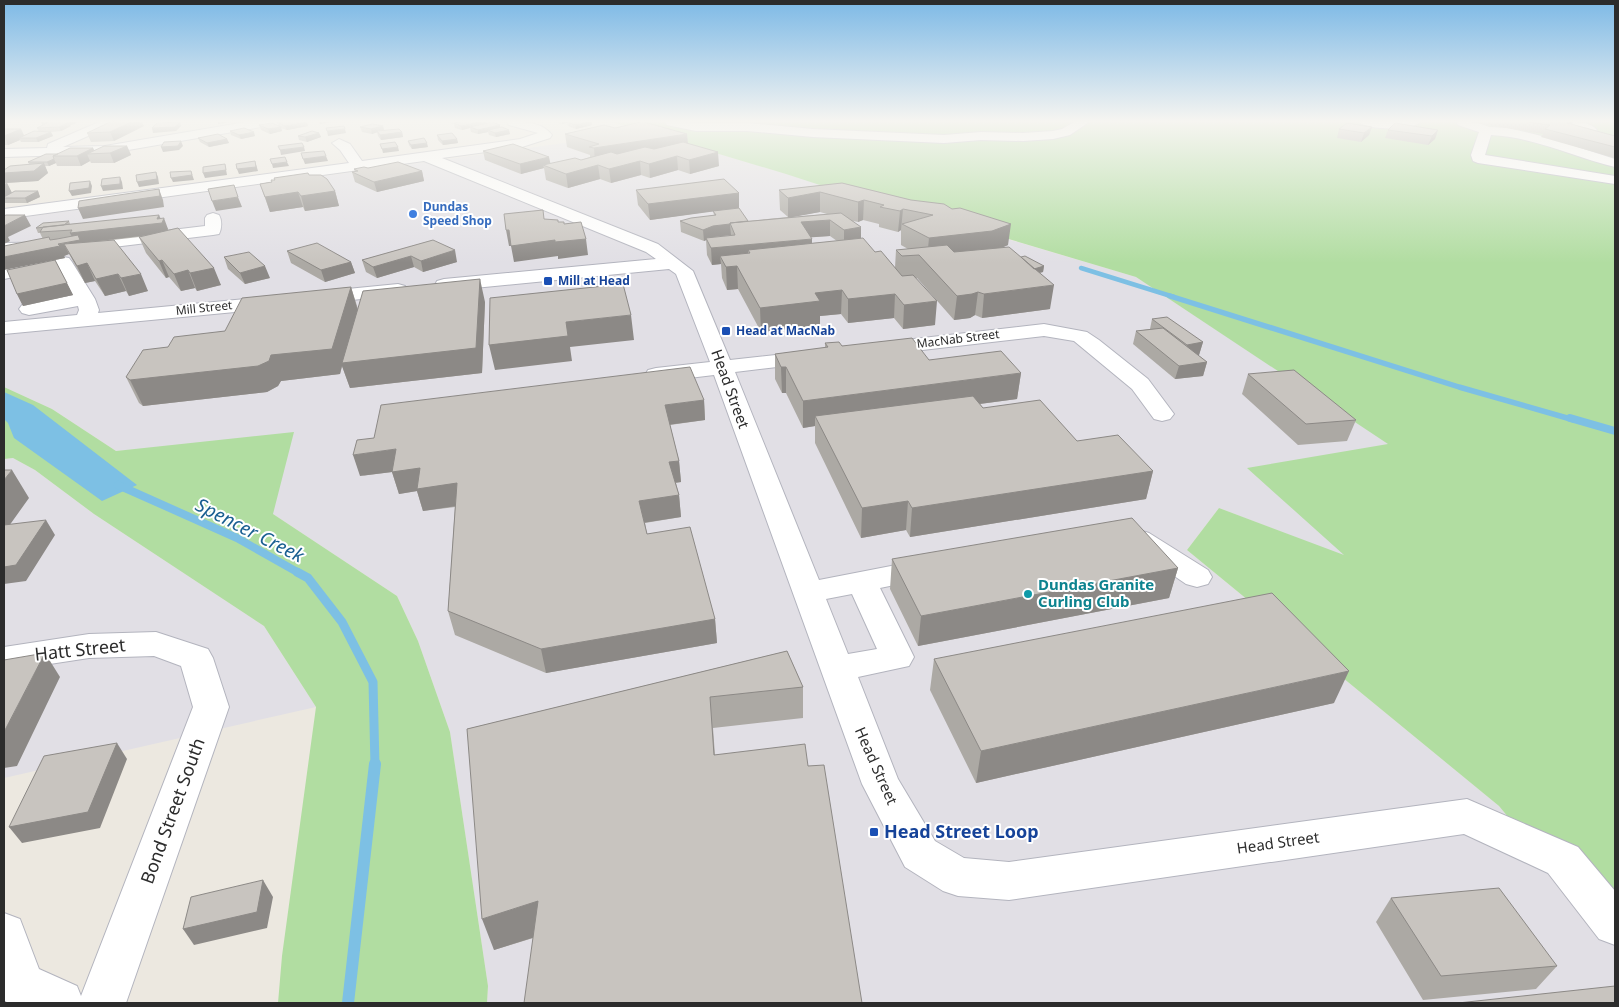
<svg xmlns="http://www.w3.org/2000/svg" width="1619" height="1007" viewBox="0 0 1619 1007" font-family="'Noto Sans',sans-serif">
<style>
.industrial{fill:#e1dfe5}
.green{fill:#b1dda1}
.water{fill:#7dc0e4}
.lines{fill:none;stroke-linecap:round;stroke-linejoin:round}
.stream-far4{stroke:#7dc0e4;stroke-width:4.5}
.stream-far3{stroke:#7dc0e4;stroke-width:5.5}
.stream-far2{stroke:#7dc0e4;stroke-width:8}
.stream-far1{stroke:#7dc0e4;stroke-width:9}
.stream{stroke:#7dc0e4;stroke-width:12}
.minor-casing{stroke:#b3b4be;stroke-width:2}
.minor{fill:#fff;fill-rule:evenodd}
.wall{fill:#aca9a4;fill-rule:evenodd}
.shaded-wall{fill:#8c8986}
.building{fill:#c8c4bf;stroke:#8c8986}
.shop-dot{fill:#3f7fe0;stroke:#fff;stroke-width:2}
.transit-dot{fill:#1a4fb4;stroke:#fff;stroke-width:2}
.culture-dot{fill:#0f9aa8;stroke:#fff;stroke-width:2}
.labels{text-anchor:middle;stroke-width:4;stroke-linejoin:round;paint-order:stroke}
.far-shop-label{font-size:12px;font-weight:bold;fill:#366cbe;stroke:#fff;text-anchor:start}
.far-transit-label{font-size:12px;font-weight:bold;fill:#164399;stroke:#fff;text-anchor:start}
.far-street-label{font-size:12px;fill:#2c2c2c;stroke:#fff}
.street-label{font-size:15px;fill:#2c2c2c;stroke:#fff}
.culture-label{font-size:15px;font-weight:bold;fill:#0d838f;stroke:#fff;text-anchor:start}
.near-street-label{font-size:18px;fill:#2c2c2c;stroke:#fff}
.near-transit-label{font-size:18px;font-weight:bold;fill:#164399;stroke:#fff;text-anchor:start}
.near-water-label{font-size:19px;font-style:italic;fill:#1a5f91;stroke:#fff}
</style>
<rect width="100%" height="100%" fill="#ece8e0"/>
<path class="industrial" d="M645 132 1136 277 1389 444 1345 556 1219 508 1187 550 1499 806 1615 946V1003H487L488 986 450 732 418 641 397 596 273 514 166 447 116 451 52 409 4 387V220Z
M13 458 35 470 94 514 264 626 316 707 4 778V459Z"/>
<path class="green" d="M612 122H1615V946L1499 806 1187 550 1219 508 1344 555 1247 468 1388 444 1136 277 985 232 869 201 786 174Z
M4 387 52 409 116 451 294 432 273 514 397 596 418 641 450 732 488 986 487 1003H278L282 956 316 707 264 626 94 514 35 470 13 458 4 459Z"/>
<path class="water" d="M4 392 33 405 137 485 102 501 14 438 8 423 4 419Z"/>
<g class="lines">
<path class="stream-far4" d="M1081 268 1174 297"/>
<path class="stream-far3" d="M1170 296 1459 387 1574 420"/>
<path class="stream-far2" d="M1570 418 1615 431
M118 485 237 538 299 573"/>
<path class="stream-far1" d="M297 572 308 578 342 622 373 682 375 766"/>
<path class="stream" d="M348 1003 375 764"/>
<defs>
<path id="minor" d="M99 122H115L113 125 63 147 105 146 246 122H273L267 126 105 154 4 157V149L47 148 48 144Z
M507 122C522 121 543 122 552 135L550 138 522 147 442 158 658 244 693 271 730 360 812 351 820 352 823 357 820 362 812 363 735 372 819 580 927 559 938 562 942 569 938 576 880 588 914 657 909 666 858 677 898 779 935 841 964 858 1009 862 1467 799 1578 847 1615 891V945L1599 939 1548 873 1464 834 1009 900 958 896 943 891 905 867 862 784 714 375 656 382 648 380 645 375 648 370 656 368 710 362 676 274 669 269 444 291 437 289 435 285 437 281 444 279 656 259 646 252 424 161 4 219V209L349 163 340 150 332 143 339 139 350 144 362 161 520 139 538 133 509 125ZM852 594 877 649 848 654 826 599Z
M665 122 747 123 813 129 944 135 981 132 1023 133 1053 131 1062 129 1074 122H1089L1070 135 1053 139 1023 141 981 140 944 143 813 137 747 131H696L667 125Z
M1359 122H1420C1412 131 1367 130 1359 122Z
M1456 122H1476L1489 127 1508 128 1546 137 1615 159V167C1574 157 1534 137 1491 135L1485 155 1615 176V184L1478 163 1473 161 1471 155 1479 132 1458 125Z
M1569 122C1580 122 1590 122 1597 130L1593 134 1614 139 1615 142 1609 146 1579 139 1578 136 1583 131Z
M213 213 219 215C222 220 222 228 219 234L213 235 72 252 4 253V243L72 242 205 226V218L207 215Z
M63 257 69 258 72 262 95 299 99 310 98 313 276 296 283 298 286 302 283 306 276 308 4 334V322L77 315 79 310 78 306 29 315 22 313 19 309 22 305 73 295 58 268 4 279V269Z
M398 284 405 286 407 290 405 294 317 304 310 302 307 298 310 294 317 292Z
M1044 324 1087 332 1099 340 1148 379 1174 414 1170 419 1162 421 1154 419 1132 389 1074 341 1044 336 879 355 871 354 868 349 871 344 879 343Z
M1139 530 1149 533 1208 570 1212 577 1208 584 1197 587 1186 584 1129 545 1125 539 1129 533Z
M156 632 208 649 213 658 229 707 126 1003H8L4 1000V913L20 919 39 969 77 986 81 996 193 707 181 666 154 656 89 658 4 671V647L89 634Z"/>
</defs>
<use href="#minor" class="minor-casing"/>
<use href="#minor" class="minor"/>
</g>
<path class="wall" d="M41 122H78L74 124 70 125 71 126 61 131 51 132 53 136 38 142H21L20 140 8 145H4V129H21L24 135 39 132 37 128 42 125Z
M277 122 308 126 287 130 281 128 282 131 270 134 261 130 259 125H278Z
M447 122H486L487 124 500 125V128L510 134 496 137 489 135 488 132 478 134 471 132 470 128 462 130 455 128 454 124Z
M554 122H592V125L576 129 568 126 567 123 562 124Z
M1470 122H1573L1572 124 1615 136V158L1541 137 1543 134Z
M144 126 114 141 91 142 87 133Z
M383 126 384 130 402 132 403 137 381 140 378 136 377 132 372 134 362 132 360 127Z
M1372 127 1369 135 1361 142 1337 138 1339 129Z
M615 128 687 134 688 143 719 166 690 174 678 170 650 178 641 175 611 183 600 179 568 188 546 180 544 168 521 174 485 160 483 151 550 164 581 160 590 157V155L567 147 565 134Z
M1388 130H1438L1435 139 1428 145 1385 138Z
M230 131 255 136 241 139 231 135Z
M319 133 321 137 307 142 299 140 298 136Z
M437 135 457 139 458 143 443 145 438 140Z
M198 138 227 139 229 143 209 147 200 142Z
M408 141 428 147 412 149 409 145Z
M127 146 131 155 114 163H91L90 161 81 166H57L56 163 49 166H45L48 173 38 181 5 183H7L12 193 38 191 40 197 27 203H4V170L29 164 28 162 58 154 93 148 94 150Z
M368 168 422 171 424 181 377 192 355 182 352 172H355L354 169Z
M309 175 335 191 339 206 305 211 303 207 270 212 260 184Z
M842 183 911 200 1008 245 1003 247 1021 257 1044 266 1043 272 1039 273 1050 309 982 318 975 315 970 318 954 320 917 278H916L935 325 903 329 894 318 848 323 841 314 820 316V325L761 332 738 289 727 290 722 278 721 264 712 265 707 255 706 240 704 241 681 232 680 221 714 215 713 211 650 220 638 205 636 190 739 193V208L724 210 748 221 788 217 780 210 779 190ZM820 212 827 214 790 217ZM863 220 879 224V227L898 232 901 230V245L908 249 896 250 895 268 875 252 861 238 853 221 858 222ZM731 235V236L712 238 714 237ZM830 236 837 241 812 243 811 237Z
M161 219 168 229 167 231 221 285 197 291 195 288 181 291 169 277 166 278 146 253 139 237 104 241 148 291 129 296 126 291 105 296 95 281 85 283 69 254 64 256 65 258 55 260 73 295 23 306 17 294 53 260 40 233H38L36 228 69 221 70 224Z
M433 240 457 262 423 272 414 267 377 278 366 272 362 260Z
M287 251 351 262 355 273 325 282 291 263Z
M224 257 270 278 245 284 228 269Z
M351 287 358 309 485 302 482 373 350 388 342 366 340 374 281 381 278 386 267 392 143 406 139 403 126 377 168 347 225 331Z
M1152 319 1203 342 1199 355H1198L1207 362 1203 376 1175 379 1133 344 1136 331 1150 329Z
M825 343 929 360 1021 373 1017 399 980 404 983 408 1077 441 1153 471 1146 499 910 537 906 530 861 538 815 443V426L803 428 786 393H782L775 379V354L825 348Z
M1248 374 1356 420 1347 441 1298 445 1242 394Z
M704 400 705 420 670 425 679 461 681 482 676 483 679 495 681 517 645 523 647 534 715 619 717 643 546 673 455 635 448 611 455 507 423 511 417 491 399 494 392 472 360 476Z
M892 559 1178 568 1169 598 918 646 890 589Z
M787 651 803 687V718L713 728 715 755 808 766 533 938 494 950 467 729Z
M934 659 1334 703 976 783 930 690Z
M1391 898 1557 966 1536 989 1423 1000 1376 922Z"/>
<path class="shaded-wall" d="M41 122H50L43 126Z
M51 122H78L74 124 70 125 71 126 61 131 59 127Z
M131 122H142L144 126 114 141 110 132Z
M180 122 181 126 176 131 153 133 152 128Z
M218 122H231L218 124Z
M307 122 308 126 287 130 285 126Z
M319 122H332L320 124Z
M479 122H486L487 125 470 127V128L462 130 461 126Z
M562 122H574H567V123L562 124Z
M588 122H592V125L576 129V125Z
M1568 122H1573L1572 124 1567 123Z
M500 125V129L488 130V132L478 134V130Z
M383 126 384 130 372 134 371 129Z
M281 127 282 131 270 134 268 129Z
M1372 127 1369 135 1361 142 1364 133Z
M21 129 25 138H19L20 140 8 145 4 136Z
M345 129 346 133 328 136 327 131Z
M509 130 510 134 496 137 495 133Z
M1438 130 1435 139 1428 145 1432 136Z
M51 132 53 136 38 142 36 138Z
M254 132 255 136 241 139 239 135Z
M402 132 403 137 381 140 380 135Z
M319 133 321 137 307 142 305 137Z
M687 134 688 147 595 162 594 148Z
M227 139 229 143 209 147 207 143Z
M457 139 458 143 443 145 442 141Z
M181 141 183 146 179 150 163 152 161 147Z
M427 143 428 147 412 149 411 145Z
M127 146 131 155 114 163 110 153Z
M304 147 305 151 281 155 280 150Z
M398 147 399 151 383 153 382 149Z
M93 148 96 154H87L90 161 81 166 77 156Z
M718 152 719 166 690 174 689 160Z
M326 156 328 161 305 164 303 159Z
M677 156 678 170 650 178 649 164Z
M549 157 551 166 543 165 544 168 521 174 520 164Z
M54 159 56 163 49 166 47 162Z
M255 161 258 171 239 174 237 169Z
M640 161 641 175 611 183 609 169Z
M287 162 289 166 273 168 272 164Z
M44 163 48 173 38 181 4 183V173Z
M225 164 227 175 205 178 203 173Z
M598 165 600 179 568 188 566 174Z
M191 171 194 180 173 182 171 178Z
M422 171 424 181 377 192 374 182Z
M156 172 158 177 159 184 139 187 137 182Z
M120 177 122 182 123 189 103 191 101 186Z
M90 181 92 186 91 193 72 196 69 191Z
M7 183 12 193 4 197V185Z
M159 189 163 200 164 207 83 219 78 208Z
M38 191 40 197 27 203 25 198Z
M335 191 339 206 305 211 301 196Z
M298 192 303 207 270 212 265 197Z
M820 192V212L788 218V198Z
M739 193V208L650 220 648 204Z
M238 197 242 207 216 211 212 201Z
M864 200 863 220 858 222V202Z
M903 209 901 230 898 232 900 211Z
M25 215 31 226 8 237 10 241 4 244V226Z
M159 215 162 221 164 218 168 229 166 233 82 243 64 244 69 254 64 256 65 258 4 270V257L74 241 70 233Z
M830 220V236L802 238 801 222Z
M730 224 731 235 714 237 704 241 703 230 713 226Z
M1011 224 1008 245 990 253 927 259 929 238Z
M861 227V243L844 246V230Z
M506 230H509L555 240 586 239 588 255 558 259V256L514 262 511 246H509Z
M812 239V255L750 253 748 250V261L720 256 721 264 712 265 711 248Z
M455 250 457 262 423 272 421 261Z
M411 256 414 267 377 278 373 267Z
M162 260 169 277 166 278 159 261Z
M351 262 355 273 325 282 321 270Z
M87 263 95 281 85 283 77 266Z
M265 266 270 278 245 284 240 273Z
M737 266 738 289 727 290 726 267Z
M1044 266 1043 272 1031 275 1032 269Z
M214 268 221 285 197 291 190 273Z
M188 270 195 288 181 291 174 274Z
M118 274 126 291 105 296 96 279Z
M141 274 148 291 129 296 121 278Z
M480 279 485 302 482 373 350 388 342 366 340 374 281 381 278 386 267 392 143 406 130 380 271 355 351 287 358 311Z
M67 283 73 295 23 306 17 294Z
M1054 285 1050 309 982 318 984 294Z
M842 290 841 314 820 316V325L761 332 760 308 815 293Z
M978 292 975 315 970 318 954 320 957 296Z
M895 294 894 318 848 323V299Z
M937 301 935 325 903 329 904 305Z
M631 315 634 340 570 347 572 361 495 370 489 345 566 322Z
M1203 342 1199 355 1184 358 1187 345Z
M1207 362 1203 376 1175 379 1179 366Z
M781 367H786V393H782Z
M1021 373 1017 399 820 425 815 416V426L803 428V401Z
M704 400 705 420 667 425 665 405Z
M396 449 420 468 457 483 463 505 423 511 417 491 399 494 392 472 360 476 353 455Z
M679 461 681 482 671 483 669 462Z
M12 470 29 498 4 533V480Z
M1153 471 1146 499 910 537 912 508Z
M679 495 681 517 642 523 639 501Z
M908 501 906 530 861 538 862 508Z
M46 520 55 535 26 581 4 584V567Z
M1178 568 1169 598 918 646 921 616Z
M715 619 717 643 546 673 541 649Z
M45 653 60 677 17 766 4 768V732Z
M1349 671 1334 703 976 783 981 751Z
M117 743 127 759 100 828 22 843 9 827Z
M263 880 273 897 267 928 194 945 183 929Z
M538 901 548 933 494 950 482 919Z"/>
<path class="building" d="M49 122H69L59 127 37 128Z
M110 122H131L110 132 87 133Z
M180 122 175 127 152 128 157 123Z
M277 122H307L285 126Z
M461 122H479L461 126 454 123Z
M492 122 500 125 478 130 470 127Z
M567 122H588L576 125Z
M641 122H644L687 134 594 148 589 147 599 144 565 134 604 125 615 128Z
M1528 122H1568L1567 123 1615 136V147L1545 129 1550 125Z
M272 123 281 127 268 129 259 125Z
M1347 123 1372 127 1364 133 1339 129Z
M1395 123 1438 130 1432 136 1388 130Z
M373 124 383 126 371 129 360 127Z
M344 126 345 129 327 131 326 128Z
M502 127 509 130 495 133 488 130Z
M244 128 254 132 239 135 230 131Z
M4 129H21L4 136Z
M399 129 402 132 380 135 377 131Z
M34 131 51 132 36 138H19Z
M312 131 319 133 305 137 298 136Z
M452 133 457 139 442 141 437 135Z
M218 134 227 139 207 143 198 138Z
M424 138 427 143 411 145 408 141Z
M181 141 178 146 161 147 164 142Z
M395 142 398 147 382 149 380 144Z
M683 142 718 152 689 160 677 156 649 164 640 161 609 169 598 165 566 174 543 165 575 158 581 160 611 152 617 154 645 147 654 149Z
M302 143 304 147 280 150 278 146Z
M513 144 549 157 520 164 483 151Z
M104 146H127L110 153 87 154Z
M70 148H93L77 156H53Z
M324 151 326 156 303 159 301 153Z
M46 154H58L53 156 54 159 47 162H28Z
M285 157 287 162 272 164 270 159Z
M255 161 256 167 237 169 236 164Z
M398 162 422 171 374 182 352 172 358 171 354 169 364 167 368 168Z
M44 163 34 171 4 173V170L10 166Z
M225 164 226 170 203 173V167Z
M191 171 192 175 171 178 170 172Z
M156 172 157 179 137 182 136 175Z
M308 173 309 175H321L327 179 335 191 301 196 298 192 265 197 260 184 272 182 271 180H275L274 178Z
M120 177V184L101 186 102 179Z
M724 179 739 193 648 204 636 190Z
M90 181 89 188 69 191 70 183Z
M842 183 911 200 944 204 952 209 960 208 1011 224 992 231 929 238 902 224 933 215 903 209 900 211 880 207 884 205 864 200 858 202 820 192 788 198 779 190Z
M234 185 238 197 212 201 208 189Z
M159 189 160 196 78 208 79 201Z
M15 191H38L25 198H4V197Z
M739 208 748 221 730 223V224L713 226 703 230 680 221 691 218 716 215 713 211Z
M543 210 544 219 558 220V222H564V224L581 222 586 239 555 242V240L511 246 509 230H506L504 214Z
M841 213 861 227 844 230 830 220 801 222 812 239 711 248 706 238 735 235 730 223Z
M6 215H25L4 226V216Z
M159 215 157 219 164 218 162 223 70 233 72 230 40 232 43 227Z
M69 221 64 225 36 228 43 223Z
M178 228 214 268 190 273 188 270 174 274 162 260 159 261 139 237Z
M78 235 80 240 58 244 60 246 4 257V246L49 237 50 240 57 239Z
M863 238 875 252 881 251 902 276 913 275 937 301 904 305 895 294 848 299 842 290 815 293 820 301 760 308 737 266 726 267 720 256 750 253 748 250Z
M114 240 141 274 121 278 118 274 96 279 87 263 77 266 64 244Z
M433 240 455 250 421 261 411 256 373 267 362 260Z
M317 243 351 262 321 270 287 251Z
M947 245 954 252 1009 247 1054 285 984 294 978 292 972 294 957 296 919 255 902 256 896 250Z
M249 252 265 266 240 273 224 257Z
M1025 256 1044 266 1034 269 1021 257Z
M55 260 67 283 17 294 7 270Z
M480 279 476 348 342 363 363 291Z
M623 284 631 315 566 322 568 336 489 345 490 298Z
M351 287 332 349 271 355 269 361 258 366 130 380 126 377 143 350 168 347 174 337 225 331 242 298Z
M1167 317 1203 342 1187 345 1152 319Z
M1163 328 1207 362 1179 366 1136 331Z
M912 338 929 360 1001 351 1021 373 803 401 786 367H781L775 354 828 347 825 343 839 342 842 346Z
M690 367 704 400 665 405 679 461 669 462 679 495 639 501 647 534 690 527 715 619 541 649 448 611 457 483 417 489 420 468 392 472 396 449 353 455 357 440 374 438 381 405Z
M1294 370 1356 420 1306 424 1248 374Z
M973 396 983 408 1040 400 1077 441 1118 435 1153 471 912 508 908 501 862 508 815 416Z
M4 470H12L4 480Z
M1132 518 1178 568 921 616 892 559Z
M46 520 16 565 4 567V525Z
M1272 593 1349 671 981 751 934 659Z
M787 651 803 687 710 697 714 755 805 744 808 766 824 765 862 1003H524L538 901 482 919 467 729Z
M45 653 4 732V660Z
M117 743 88 812 9 827 44 756Z
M263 880 257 912 183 929 191 897Z
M1499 888 1557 966 1441 976 1391 898Z
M1615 986V1003H1458Z"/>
<linearGradient id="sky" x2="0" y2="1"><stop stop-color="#7db9e6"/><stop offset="0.46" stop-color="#f6f5f1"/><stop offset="1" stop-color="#f6f5f1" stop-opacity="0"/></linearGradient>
<rect width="1619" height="263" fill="url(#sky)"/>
<circle class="shop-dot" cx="413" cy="214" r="5"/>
<g class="transit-dot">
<rect x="543" y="276" width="10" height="10" rx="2.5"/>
<rect x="721" y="326" width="10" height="10" rx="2.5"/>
<rect x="869" y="827" width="10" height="10" rx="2.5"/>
</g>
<circle class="culture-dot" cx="1028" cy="594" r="5"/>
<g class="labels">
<g class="far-shop-label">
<text x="423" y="211">Dundas<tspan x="423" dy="14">Speed Shop</tspan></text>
</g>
<g class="far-transit-label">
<text x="558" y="285">Mill at Head</text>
<text x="736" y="335">Head at MacNab</text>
</g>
<g class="far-street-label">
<text transform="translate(204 308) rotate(-6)" y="4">Mill Street</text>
<text transform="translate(958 339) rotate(-7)" y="4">MacNab Street</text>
</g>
<g class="street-label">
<text transform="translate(730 389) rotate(70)" y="5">Head Street</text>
<text transform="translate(876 766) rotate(66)" y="5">Head Street</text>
<text transform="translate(1278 843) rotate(-8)" y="5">Head Street</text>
</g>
<g class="culture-label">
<text x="1038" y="590">Dundas Granite<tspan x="1038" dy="17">Curling Club</tspan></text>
</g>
<g class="near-street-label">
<text transform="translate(80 650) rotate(-6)" y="6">Hatt Street</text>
<text transform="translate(173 811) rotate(-70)" y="6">Bond Street South</text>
</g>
<g class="near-transit-label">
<text x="884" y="838">Head Street Loop</text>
</g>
<g class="near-water-label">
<text transform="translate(250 530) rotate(27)" y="7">Spencer Creek</text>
</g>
</g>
<rect width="1619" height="1007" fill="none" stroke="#2c2c2c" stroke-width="10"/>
</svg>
